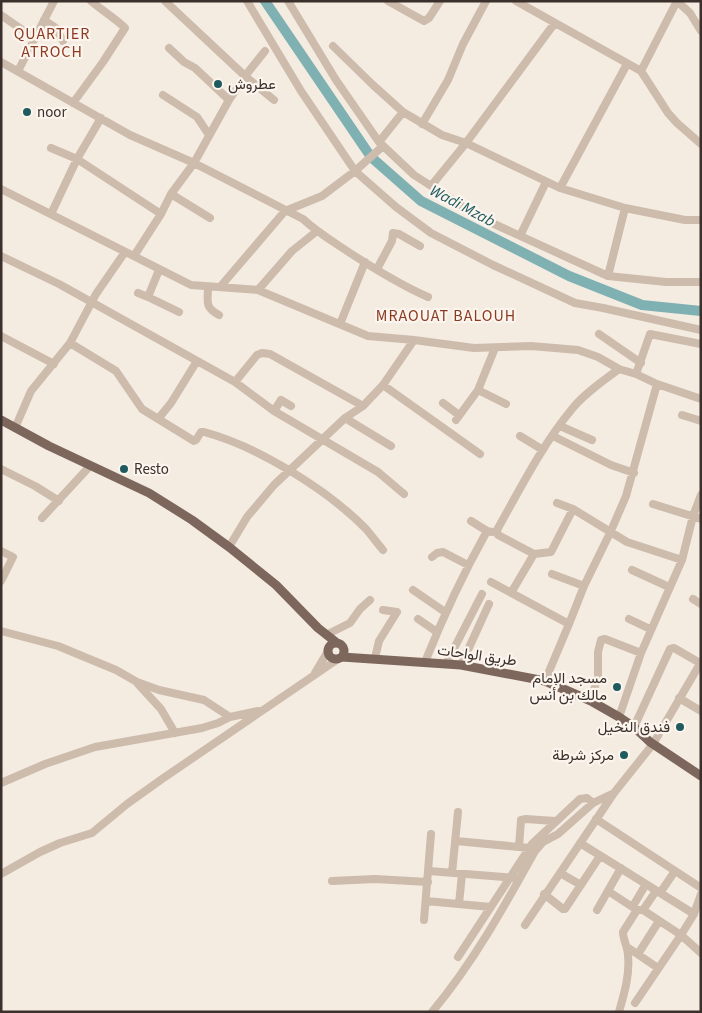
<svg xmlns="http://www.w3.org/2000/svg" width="702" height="1013" viewBox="0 0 702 1013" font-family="'Source Sans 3',Vazirmatn,sans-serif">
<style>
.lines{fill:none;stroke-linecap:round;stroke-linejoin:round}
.river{stroke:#7fb0b2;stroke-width:10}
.minor{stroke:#cdbbac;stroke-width:8}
.major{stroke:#7d675c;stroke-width:9}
.poi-dot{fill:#1f5a5e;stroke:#fbf5ee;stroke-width:2}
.labels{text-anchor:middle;stroke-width:4.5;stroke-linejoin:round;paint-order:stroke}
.poi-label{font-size:15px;fill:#3b302b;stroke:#fbf5ee;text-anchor:start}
.street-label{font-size:15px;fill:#3b302b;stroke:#fbf5ee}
.neighbourhood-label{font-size:16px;letter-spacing:1px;fill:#8c3b22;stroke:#fbf5ee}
.water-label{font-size:16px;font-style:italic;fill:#1f5a5e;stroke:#fbf5ee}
</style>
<rect width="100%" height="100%" fill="#f4ebe1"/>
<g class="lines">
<path class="river" d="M265 1 371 157 421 201 569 276 642 305 701 311"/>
<path class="minor" d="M165 1 245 76 274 100
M247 1 301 91 355 171 396 207 431 233 493 265 575 303 603 308 701 330
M288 1 336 80 379 142 414 175 481 218 608 276 666 282H701
M388 1 424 21 429 18 440 1
M516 1 641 71 668 113 677 123 701 144
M677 1 690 13 701 31
M1 15 34 38
M44 20 56 28 63 41
M333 46 373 85 403 112
M169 48 184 62 195 68 229 100
M1 62 130 135 194 163 303 219C317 232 332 241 347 251 373 268 400 285 428 297
M18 71 54 1
M641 71 677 1
M163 95 197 117 209 135
M73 103 103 62 125 28C120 22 99 8 91 1
M422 124 448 80 463 44 486 1
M379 142 403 112 442 135 466 143 554 24
M51 148 77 159 161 214
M431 186 466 143 560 188 625 208 685 220H701
M560 188 627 64
M1 189 191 285 258 290 368 336 414 340
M171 194 210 218
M51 214 77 159 101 118
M520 236 546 182
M1 256 59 284 235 382 274 411 378 472 404 494
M134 256 161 214 171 194 194 163 229 100 245 76 265 51
M377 269 392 241 393 233 399 234 420 246
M159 270 148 297 179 312
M608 276 625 208
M208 287C208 302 204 307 219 315
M220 287 285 211 322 196 355 171 383 146
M258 290 292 251 317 231
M138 293 148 297
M340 324 365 262
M599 334 641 363
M1 336 54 364
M70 343 116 371 142 409 194 441 196 440 201 432H204C257 446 328 490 366 529 372 536 377 543 383 550
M636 374 650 334 701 344
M235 382 257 355 262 353 270 354 363 406
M657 384 701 399
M383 385 480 454
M478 390 506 404
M443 403 459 415
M274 411 281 400 291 406
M682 415 701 421
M345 418 391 446
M158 419 171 403 197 361
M456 420 478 390 495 348
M560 426 592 440
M15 428 31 391 70 343 96 294 125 252
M520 436 543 450
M553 436 611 465 634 473
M1 469 35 486 59 501
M557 503 573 509 627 542 682 560
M653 504 701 519
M42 518 90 466
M471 521 487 531 492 532
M229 547 247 517 274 485 345 418 363 406 383 385 414 340 474 348 531 346 578 350 598 357 619 369 636 374 657 384 626 496 610 533 584 586 569 624 545 681
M1 551 13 557 1 581
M534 554 498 535 497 530C520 489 542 445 572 409 585 393 603 381 619 369
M432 557 437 553 443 552 468 565
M632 570 669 587
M552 574 584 586
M491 582 569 624
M413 590 445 612
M511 593 534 554 551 552 573 509
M693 599 701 604
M418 619 437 632
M629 619 650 629
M1 631 58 646 116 670 137 682 159 690 204 700 230 717 258 711
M326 635 350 623 360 609 370 600
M375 658 379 641 397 612 383 610
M425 662C443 617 463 574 487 531
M446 664 482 594
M461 665 489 604
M315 673 328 651
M138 684 161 709 175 733
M679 698 701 711
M591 701 598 676V652L601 640 605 639 641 653
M619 717 641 653 682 560 693 516 701 495
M634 727 670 649 674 648 700 663
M1 783 45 764 95 747 202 728 218 723 230 717
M596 819 701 888
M456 841 530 848
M580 843 694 914
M519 847 521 820 526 819 555 821
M429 871 515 878
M452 873 458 812
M560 873 581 885
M1 874 40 852 60 843 92 833 127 804 162 779 338 659
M332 881 375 879 428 882
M608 891 637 910H643L681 935 701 953
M660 893 675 871
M544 894 563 909H565L600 856
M426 901 491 907
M459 904 462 874
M633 906 646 884
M597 910 621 868
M643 910 656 891
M424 920 431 834
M525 925 614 793 653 744 701 662
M627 947 658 968
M638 954 659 921
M458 957 532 844 580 799 587 798 593 803
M635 1003 681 935 694 914 701 894
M432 1012C473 963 504 907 535 851L543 842 558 834 593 803 614 793
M619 1012C624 994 630 975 628 956 628 947 623 940 623 932L637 910"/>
<path class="major" d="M1 420 49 446 149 493 192 520 229 547 276 585 318 628 337 643
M328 651a8 8 0 1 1 16 0a8 8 0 1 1-16 0Z
M342 657 461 665 545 681 591 701 619 717 634 727 650 742 701 776"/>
</g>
<g class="poi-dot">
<circle cx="218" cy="84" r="5"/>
<circle cx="27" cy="112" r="5"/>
<circle cx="124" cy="469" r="5"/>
<circle cx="617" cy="687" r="5"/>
<circle cx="680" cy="727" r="5"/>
<circle cx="624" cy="755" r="5"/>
</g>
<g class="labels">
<g class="poi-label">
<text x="228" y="89">عطروش</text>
<text x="37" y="117">noor</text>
<text x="134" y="474">Resto</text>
<text x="607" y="683" text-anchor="end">مسجد الإمام<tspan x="607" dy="17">مالك بن أنس</tspan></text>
<text x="670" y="732" text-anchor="end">فندق النخيل</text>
<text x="614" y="760" text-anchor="end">مركز شرطة</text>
</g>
<g class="street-label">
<text transform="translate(477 655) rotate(8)" y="5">طريق الواحات</text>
</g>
<g class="neighbourhood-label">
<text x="52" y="39">QUARTIER<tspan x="52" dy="18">ATROCH</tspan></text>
<text x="446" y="321">MRAOUAT BALOUH</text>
</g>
<g class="water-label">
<text transform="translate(463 205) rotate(28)" y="6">Wadi Mzab</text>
</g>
</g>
<rect width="702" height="1013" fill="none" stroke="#3b302b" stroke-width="5"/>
</svg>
